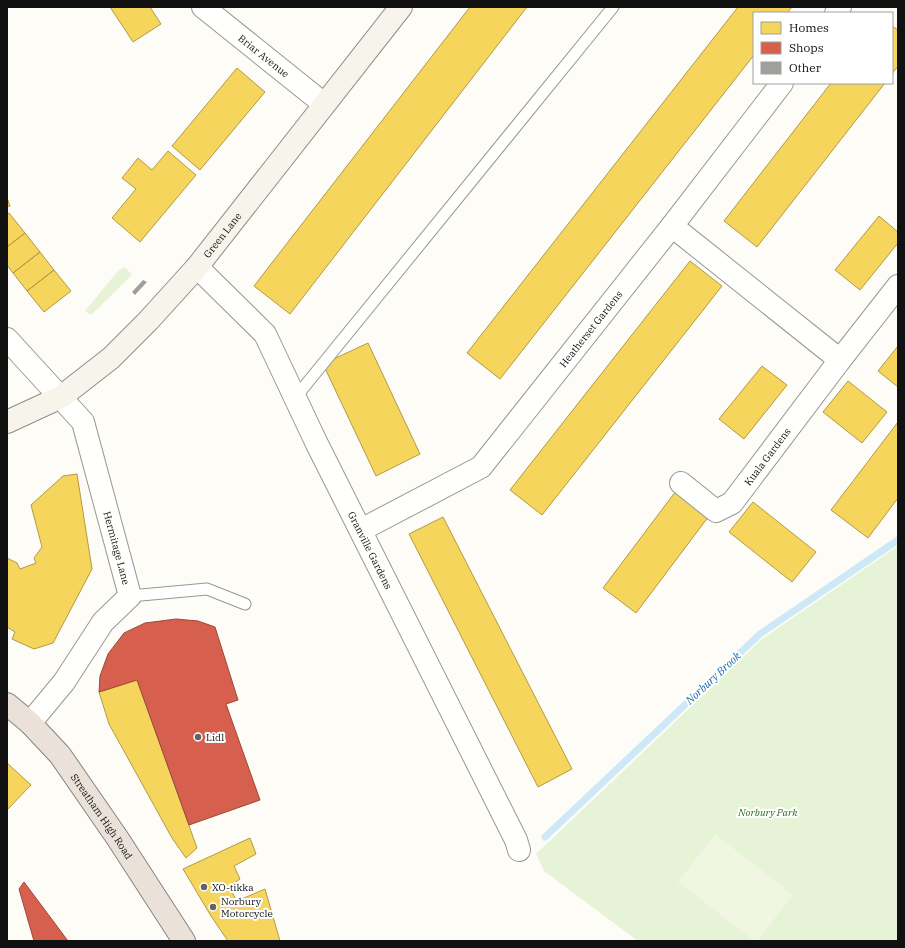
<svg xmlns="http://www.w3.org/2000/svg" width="905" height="948" viewBox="0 0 905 948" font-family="'IBM Plex Serif',serif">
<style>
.green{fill:#e7f3d7}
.pitch{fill:#f0f6e1}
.homes{fill:#f6d55c;stroke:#b19a46}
.shops{fill:#d6604d;stroke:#9b483b}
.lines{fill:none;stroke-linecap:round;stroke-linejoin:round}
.stream{stroke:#cde8f7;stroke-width:7}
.building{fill:#a19f9c}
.lane-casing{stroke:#979795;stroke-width:13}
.street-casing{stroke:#979795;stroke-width:24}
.secondary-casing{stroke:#8e8d8b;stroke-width:24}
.highway-casing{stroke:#858482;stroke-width:24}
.lane{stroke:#fffffe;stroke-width:11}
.street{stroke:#fffffe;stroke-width:22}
.secondary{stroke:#f6f4eb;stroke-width:22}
.highway{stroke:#eae1d8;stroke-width:22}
.poi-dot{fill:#646362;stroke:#fff;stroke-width:1.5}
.labels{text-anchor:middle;stroke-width:4;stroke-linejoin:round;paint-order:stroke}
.street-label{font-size:10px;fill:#111;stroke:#fff}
.poi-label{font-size:10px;fill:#111;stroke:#fff;text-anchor:start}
.park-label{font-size:10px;font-style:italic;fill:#2f6b1f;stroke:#fff}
.water-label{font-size:11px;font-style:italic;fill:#1768a6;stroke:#fff}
</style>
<rect width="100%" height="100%" fill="#fdfcf7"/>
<path class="green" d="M125 267 132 275 91 315 85 311 118 271Z
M898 546V941H638L544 871 536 854 762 639Z"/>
<path class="pitch" d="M715 834 793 895 757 941H755L678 882Z"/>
<path class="homes" d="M110 7H150L161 24 133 42Z
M470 7H527L290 314 254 286Z
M738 7H792L787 13H754V55L500 379 467 353Z
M892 26 898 30V66L892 74Z
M237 68 265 92 200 170 172 146Z
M831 83H885L757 247 724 221Z
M168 151 196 175 140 242 112 218 136 189 122 178 138 158 152 170Z
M7 198 10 206 7 207Z
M9 213 25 233 7 247V215Z
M879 216 898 232V243L860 290 835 270Z
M25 233 40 252 13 273 7 265V247Z
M40 252 54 270 27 291 13 273Z
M690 261 722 286 542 515 510 490Z
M54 270 71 291 44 312 27 291Z
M368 343 420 454 376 476 323 364Z
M898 346V387L878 371Z
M762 366 787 385 744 439 719 419Z
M848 381 887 412 862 443 823 412Z
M898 422V498L868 538 831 510Z
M77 474 92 569 53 643 34 649 12 639 15 632 7 627V558L17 563 20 569 36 563 34 558 42 547 31 505 63 476Z
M676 491 709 516 636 613 603 588Z
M753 502 816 552 792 582 729 532Z
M443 517 572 769 538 787 409 534Z
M137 680 197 848 186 858 172 838 109 724 99 692Z
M7 763 31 785 7 810Z
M250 838 256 854 234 866 240 879 229 887 237 901 265 889 280 941H228L211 916 183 869Z"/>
<path class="shops" d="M176 619 198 621 215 627 238 700 226 704 260 800 189 825 137 680 99 692 100 676 108 654 124 633 145 623Z
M24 882 68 941H34L19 889Z"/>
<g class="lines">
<path class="stream" d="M545 837 760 634 898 540"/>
</g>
<path class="building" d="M143 280 147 282 135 295 132 292Z"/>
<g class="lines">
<defs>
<path id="lane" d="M295 398 613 7
M130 596 207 589 245 604"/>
<g id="street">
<path id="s1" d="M203 7 324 104"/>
<path d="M836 13 840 7"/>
<path d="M672 226 840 360 898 286"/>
<path id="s2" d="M197 267 265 334 316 442 516 840 519 850"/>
<path id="s3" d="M7 339 83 422 130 596 103 622 64 682 30 723"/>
<path id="s4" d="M681 483 716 511 732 503 840 360"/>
<path id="s5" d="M361 530 481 467 672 226 782 83"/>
</g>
<g id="secondary">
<path id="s6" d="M7 422 61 397 111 358 148 321 197 267 401 7"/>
</g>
<g id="highway">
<path id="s7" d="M7 704 30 723 60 755 118 839 184 941"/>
</g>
</defs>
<use href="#lane" class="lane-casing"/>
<use href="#street" class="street-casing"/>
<use href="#secondary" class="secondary-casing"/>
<use href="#highway" class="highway-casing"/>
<use href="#lane" class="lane"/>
<use href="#street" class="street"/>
<use href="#secondary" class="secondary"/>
<use href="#highway" class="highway"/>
</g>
<g class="poi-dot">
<circle cx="198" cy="737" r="4"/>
<circle cx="204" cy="887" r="4"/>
<circle cx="213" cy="907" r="4"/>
</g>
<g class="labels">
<g class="street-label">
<text dy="4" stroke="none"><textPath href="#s1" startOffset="78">Briar Avenue</textPath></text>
<text dy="4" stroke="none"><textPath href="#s6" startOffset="289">Green Lane</textPath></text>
<text dy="4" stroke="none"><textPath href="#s5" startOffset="312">Heatherset Gardens</textPath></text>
<text dy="4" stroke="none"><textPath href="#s4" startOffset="121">Kuala Gardens</textPath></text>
<text dy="4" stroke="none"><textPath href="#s3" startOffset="243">Hermitage Lane</textPath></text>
<text dy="4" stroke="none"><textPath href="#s2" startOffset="336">Granville Gardens</textPath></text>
<text dy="4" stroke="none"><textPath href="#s7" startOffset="148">Streatham High Road</textPath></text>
</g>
<g class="poi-label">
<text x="206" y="741">Lidl</text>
<text x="212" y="891">XO-tikka</text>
<text x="221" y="905">Norbury<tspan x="221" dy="12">Motorcycle</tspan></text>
</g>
<g class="park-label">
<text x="768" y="816">Norbury Park</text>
</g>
<g class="water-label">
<text transform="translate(713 678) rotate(-43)" y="4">Norbury Brook</text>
</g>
</g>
<rect width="905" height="948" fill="none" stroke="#111111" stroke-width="16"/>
<rect x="753" y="12" width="140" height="72" fill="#ffffff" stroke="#a0a0a0"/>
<rect x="761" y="22" width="20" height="12" fill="#f6d55c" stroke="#a0a0a0"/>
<text x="789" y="32" font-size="12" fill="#111111">Homes</text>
<rect x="761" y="42" width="20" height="12" fill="#d6604d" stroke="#a0a0a0"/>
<text x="789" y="52" font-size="12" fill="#111111">Shops</text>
<rect x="761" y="62" width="20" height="12" fill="#a19f9c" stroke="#a0a0a0"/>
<text x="789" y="72" font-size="12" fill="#111111">Other</text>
</svg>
